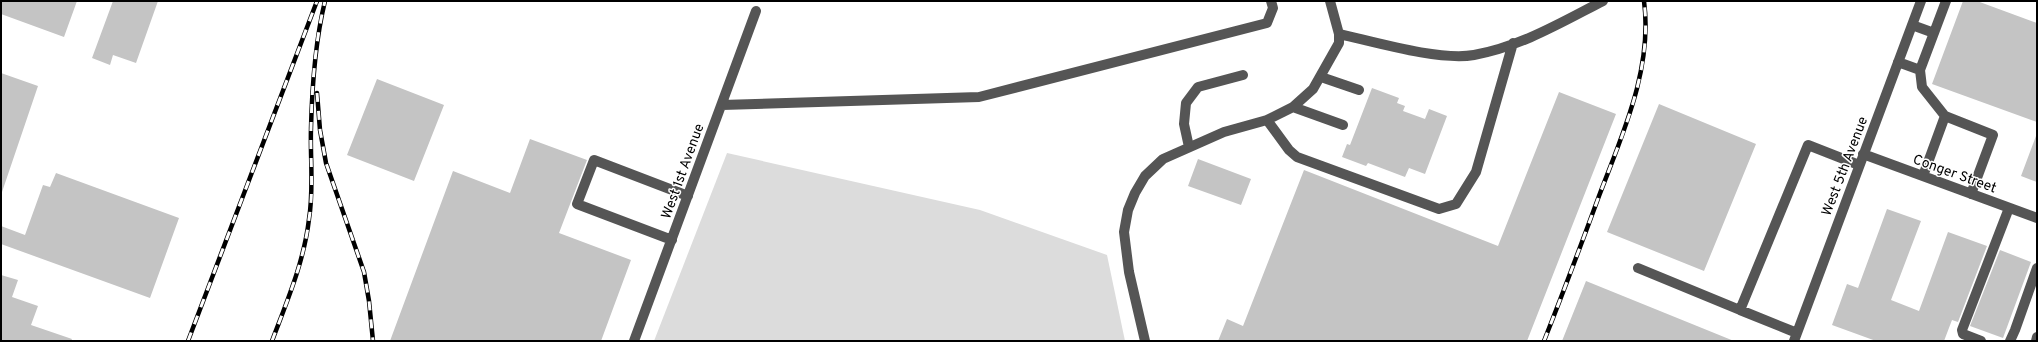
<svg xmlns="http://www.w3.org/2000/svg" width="2038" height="342" viewBox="0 0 2038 342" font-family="Overpass,sans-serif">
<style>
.green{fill:#dcdcdc}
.building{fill:#c4c4c4}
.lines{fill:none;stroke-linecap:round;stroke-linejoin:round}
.minor{stroke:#555;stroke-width:10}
.rail-casing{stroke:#000;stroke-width:4.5}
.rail{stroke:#fff;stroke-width:3;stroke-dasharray:9;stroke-linecap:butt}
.labels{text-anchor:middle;stroke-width:3;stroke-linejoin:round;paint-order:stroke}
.street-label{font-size:14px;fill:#000;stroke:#fff}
</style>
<rect width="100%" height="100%" fill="#fff"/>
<path class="green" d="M727 153 980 210 1107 255 1125 341H654Z"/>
<path class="building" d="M1 1H77L64 37 1 14Z
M113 1H158L136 63 113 55 110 65 92 58Z
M1963 1H1977L2037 23V122L1932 84Z
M1 73 38 86 2 192 1 191Z
M377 79 444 105 414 181 347 155Z
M1372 88 1399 98 1397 103 1405 106 1403 111 1425 119 1429 109 1447 116 1425 174 1409 168 1405 177 1368 163 1366 166 1342 157 1347 144 1350 145Z
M1559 92 1616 114 1527 341H1218L1227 319 1243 326 1304 170 1498 246Z
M1659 104 1756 144 1704 271 1607 232Z
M2036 136H2037V182L2021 176Z
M530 139 587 160 559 233 631 260 601 341H390L453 171 510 193Z
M1198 159 1251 179 1241 205 1188 186Z
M56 173 179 218 150 298 1 244V226L25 235 43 185 50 187Z
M1887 209 1921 221 1891 300 1919 311 1948 232 1987 246 1958 322 1952 320 1944 341H1876L1832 325 1847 284 1858 288Z
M2000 250 2031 262 2003 338 1970 326Z
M1 275 18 280 12 297 38 306 31 325 72 339 71 341H1Z
M1586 281 1734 341H1562Z"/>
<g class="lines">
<path class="minor" d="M1912 25 1934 33
M1339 34C1375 42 1439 61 1474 55 1520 47 1562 22 1603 1
M1898 62 1920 70
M1321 77 1359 90
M722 105 979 97 1267 23 1273 8 1271 1
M1293 107 1343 125
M1945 116 1922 87 1920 70 1946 1
M1267 120 1289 150 1297 157 1439 209 1456 204 1476 172 1513 43
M1189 147 1184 124 1186 103 1198 87 1243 75
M1863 154 2037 218
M1923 176 1945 116 1993 135 1971 194
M672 240 577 204 594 160 688 196
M1638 268 1740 310
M1797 333 1740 310 1808 145 1859 165
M634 341 756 11
M1145 341 1129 272 1124 232 1128 210 1135 193 1145 176 1163 159 1224 132 1267 120 1293 107 1313 89 1339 43V34L1330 1
M1794 341 1921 1
M1981 341 1963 334 1962 330 2009 208
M2010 341 2015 330 2037 268
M2036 341 2037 337"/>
<defs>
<path id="rail" d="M317 93 320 130 326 163 364 272 369 301 373 341
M188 341 317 1
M272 341C287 301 304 262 309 219 314 189 310 158 311 128 312 86 315 42 325 1
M1544 341C1563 293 1581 245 1599 196 1622 135 1653 69 1644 1"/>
</defs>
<use href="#rail" class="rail-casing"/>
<use href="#rail" class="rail"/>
</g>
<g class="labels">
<g class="street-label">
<text transform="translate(1844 166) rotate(-69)" y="5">West 5th Avenue</text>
<text transform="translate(682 171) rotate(-70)" y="5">West 1st Avenue</text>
<text transform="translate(1955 173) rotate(20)" y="5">Conger Street</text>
</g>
</g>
<rect width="2038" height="342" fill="none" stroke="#000000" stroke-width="4"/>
</svg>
